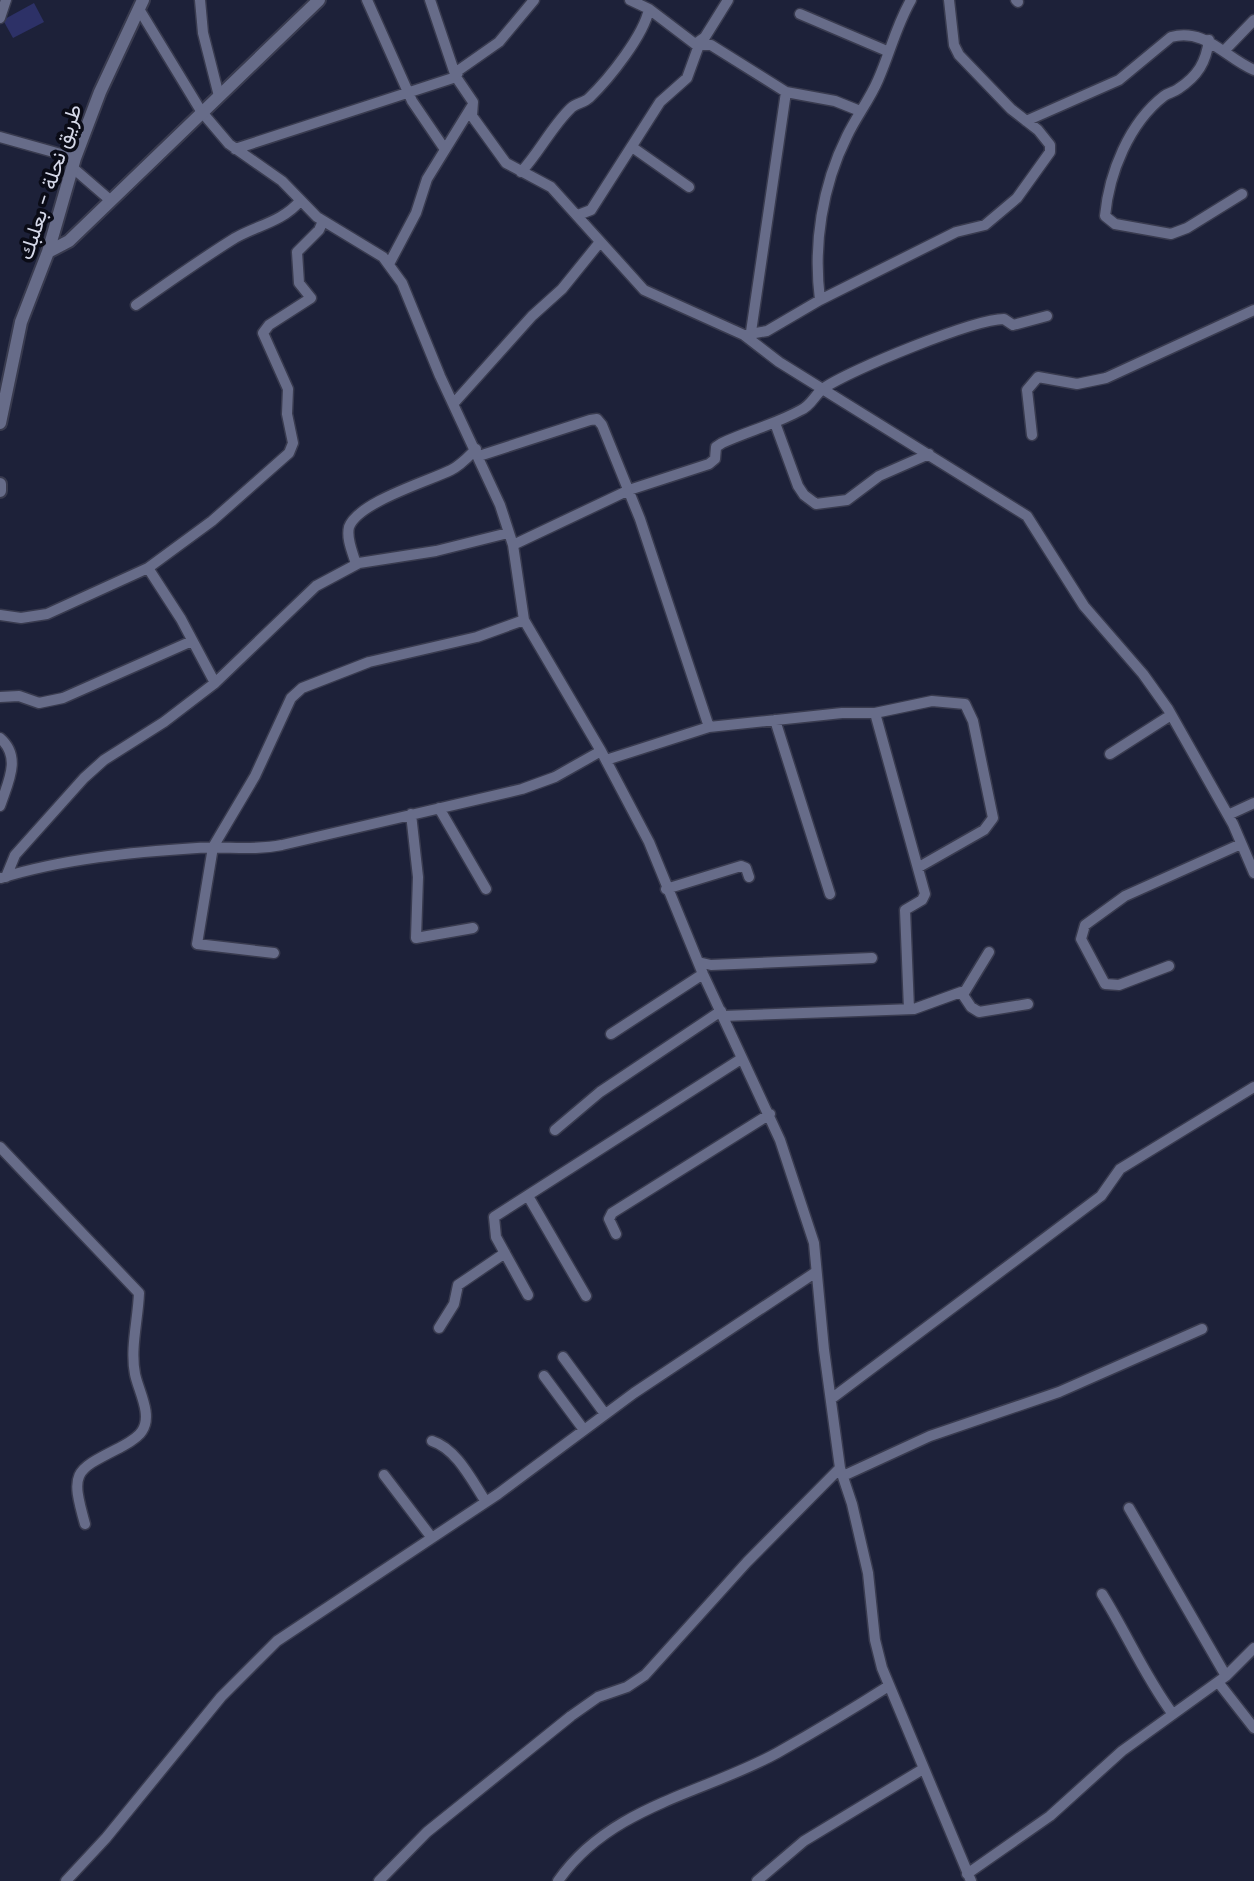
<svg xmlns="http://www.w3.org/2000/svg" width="1254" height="1881" viewBox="0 0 1254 1881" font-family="Poppins,Vazirmatn,sans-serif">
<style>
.green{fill:#2d3167}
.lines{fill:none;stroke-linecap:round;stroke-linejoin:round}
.minor-casing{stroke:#393b4f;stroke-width:13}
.tertiary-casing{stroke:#393b4f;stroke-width:16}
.minor{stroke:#676c89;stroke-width:10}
.tertiary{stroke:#676c89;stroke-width:12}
.labels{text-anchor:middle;stroke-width:7;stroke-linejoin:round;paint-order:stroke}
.street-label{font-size:21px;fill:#d5d8e8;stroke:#0a0b16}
</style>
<rect width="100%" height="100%" fill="#1d2139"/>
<path class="green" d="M34 3 44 22 13 38 3 20Z"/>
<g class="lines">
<defs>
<path id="minor" d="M200 0 203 33 219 96
M367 0 412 101 444 148
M430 0 456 77 473 102 472 116 506 163 551 187 644 290 744 335 779 362 1027 516 1084 606 1143 674 1168 709 1233 824 1254 873
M630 0 649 9 695 44 711 45 786 92 835 101 860 111
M1016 0 1018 2
M139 9 201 111 229 144 282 181 317 217 383 257 402 283 440 376 500 505 513 545 524 620 601 751 649 842 703 974 780 1140 814 1243 824 1350 840 1468 852 1504 868 1573 875 1640 882 1668 971 1881
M800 14 887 51
M0 18 6 0
M1209 40C1206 62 1198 76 1178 89 1174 92 1168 93 1164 96 1129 123 1109 173 1105 216L1115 224 1171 234 1187 228 1242 194
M695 44 705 37 728 0
M1224 51 1254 20
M1026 121 1119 80 1171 37C1206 28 1224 57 1254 70
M0 137 75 158
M632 147 689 187
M235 149 456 77 459 70 499 42 534 0
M73 168 110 200
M521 172C539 153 552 126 571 108 576 103 584 103 589 98 609 79 644 35 649 9
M578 215 591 210 660 102 687 78 699 45
M389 264 416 213 427 179 472 106
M820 300C813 245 822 186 847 136 856 117 870 99 878 80 890 53 896 26 911 0
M136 305C169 282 201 259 235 238 258 225 282 222 300 201
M751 332 786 92
M744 335 767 331 820 300 956 232 985 225 1017 198 1050 152V145L1038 130 1011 109 959 55 954 45 949 0
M454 403 532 316 562 289 600 242
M775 423 798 486 804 495 816 504 847 500 879 476 929 454
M1032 435 1027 390 1038 377 1077 384 1106 378 1254 310
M479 456 590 420 597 419 602 425 640 519 709 727
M513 545 629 490 709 464 715 459 716 447 722 443C748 431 776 424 801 410 812 405 815 394 824 388 850 370 974 319 1004 319L1013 325 1047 316
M356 564C353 553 346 539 349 527 358 502 429 481 451 470 461 465 468 457 476 449
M148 568 181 619 215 683
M0 615 21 618 47 614 148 568 212 521 289 453 293 443 287 414 288 389 263 333 269 325 311 298 299 283 297 252 319 230 323 221
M0 697 19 696 39 703 63 698 192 641
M875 713 925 894 922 900 905 910 909 1009
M775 720 830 894
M0 738C22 757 8 782 0 806
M1110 754 1171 715
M606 760 709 727 842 713H875L932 701 965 704 973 721 993 818 984 830 919 867
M439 808 486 889
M411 814 418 877 416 938 473 928
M1228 815 1254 803
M6 877 15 855 84 778 104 760 164 722 215 683 316 586 359 563 436 551 508 533
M1 878C62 859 133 852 197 848 226 846 253 851 282 845L522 789 555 777 601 751
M666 889 741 866 746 868 749 877
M274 953 197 944 213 847 255 776 291 698 302 688 369 662 477 637 524 620
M698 962 711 965 872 958
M1169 966 1119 985 1105 984 1081 939 1085 925 1125 896 1241 844
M964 993 989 952
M723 1016 914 1009 961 992 971 1007 979 1012 1028 1004
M611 1034 703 974
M555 1130 600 1092 721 1011
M0 1147 139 1293C138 1320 130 1348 135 1374 138 1390 153 1415 142 1431 138 1438 128 1443 121 1447 74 1471 70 1471 85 1524
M528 1196 586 1296
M616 1234 609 1219 612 1213 770 1114
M528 1295 496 1237 494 1217 741 1059
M439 1328 454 1304 458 1285 505 1253
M563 1357 605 1414
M544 1376 584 1430
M831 1399 1101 1196 1120 1169 1254 1087
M432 1441C457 1449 472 1481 486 1502
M384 1475 432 1538
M843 1476 930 1436 1059 1392 1202 1329
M1129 1508 1226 1676
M1102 1594C1127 1634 1144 1675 1172 1713
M1218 1682 1254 1728
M967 1874 1050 1816 1122 1751 1226 1676 1254 1648
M66 1881 106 1838 221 1697 277 1641 498 1494 634 1393 816 1272
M379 1881 427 1832 571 1716 598 1697 627 1687 645 1675 747 1562 840 1468
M558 1881C610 1806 702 1794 777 1753 814 1732 851 1710 887 1687
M757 1881 804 1841 923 1769"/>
<path id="tertiary" d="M48 252 69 241 319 0
M0 423 21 322 48 252 75 158 100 92 143 0
M0 484V491"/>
</defs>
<use href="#minor" class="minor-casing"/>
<use href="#tertiary" class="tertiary-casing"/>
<use href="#minor" class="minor"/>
<use href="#tertiary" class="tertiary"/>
</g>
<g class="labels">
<g class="street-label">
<text transform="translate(50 182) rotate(-72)" y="7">طريق نحلة - بعلبك</text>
</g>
</g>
</svg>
